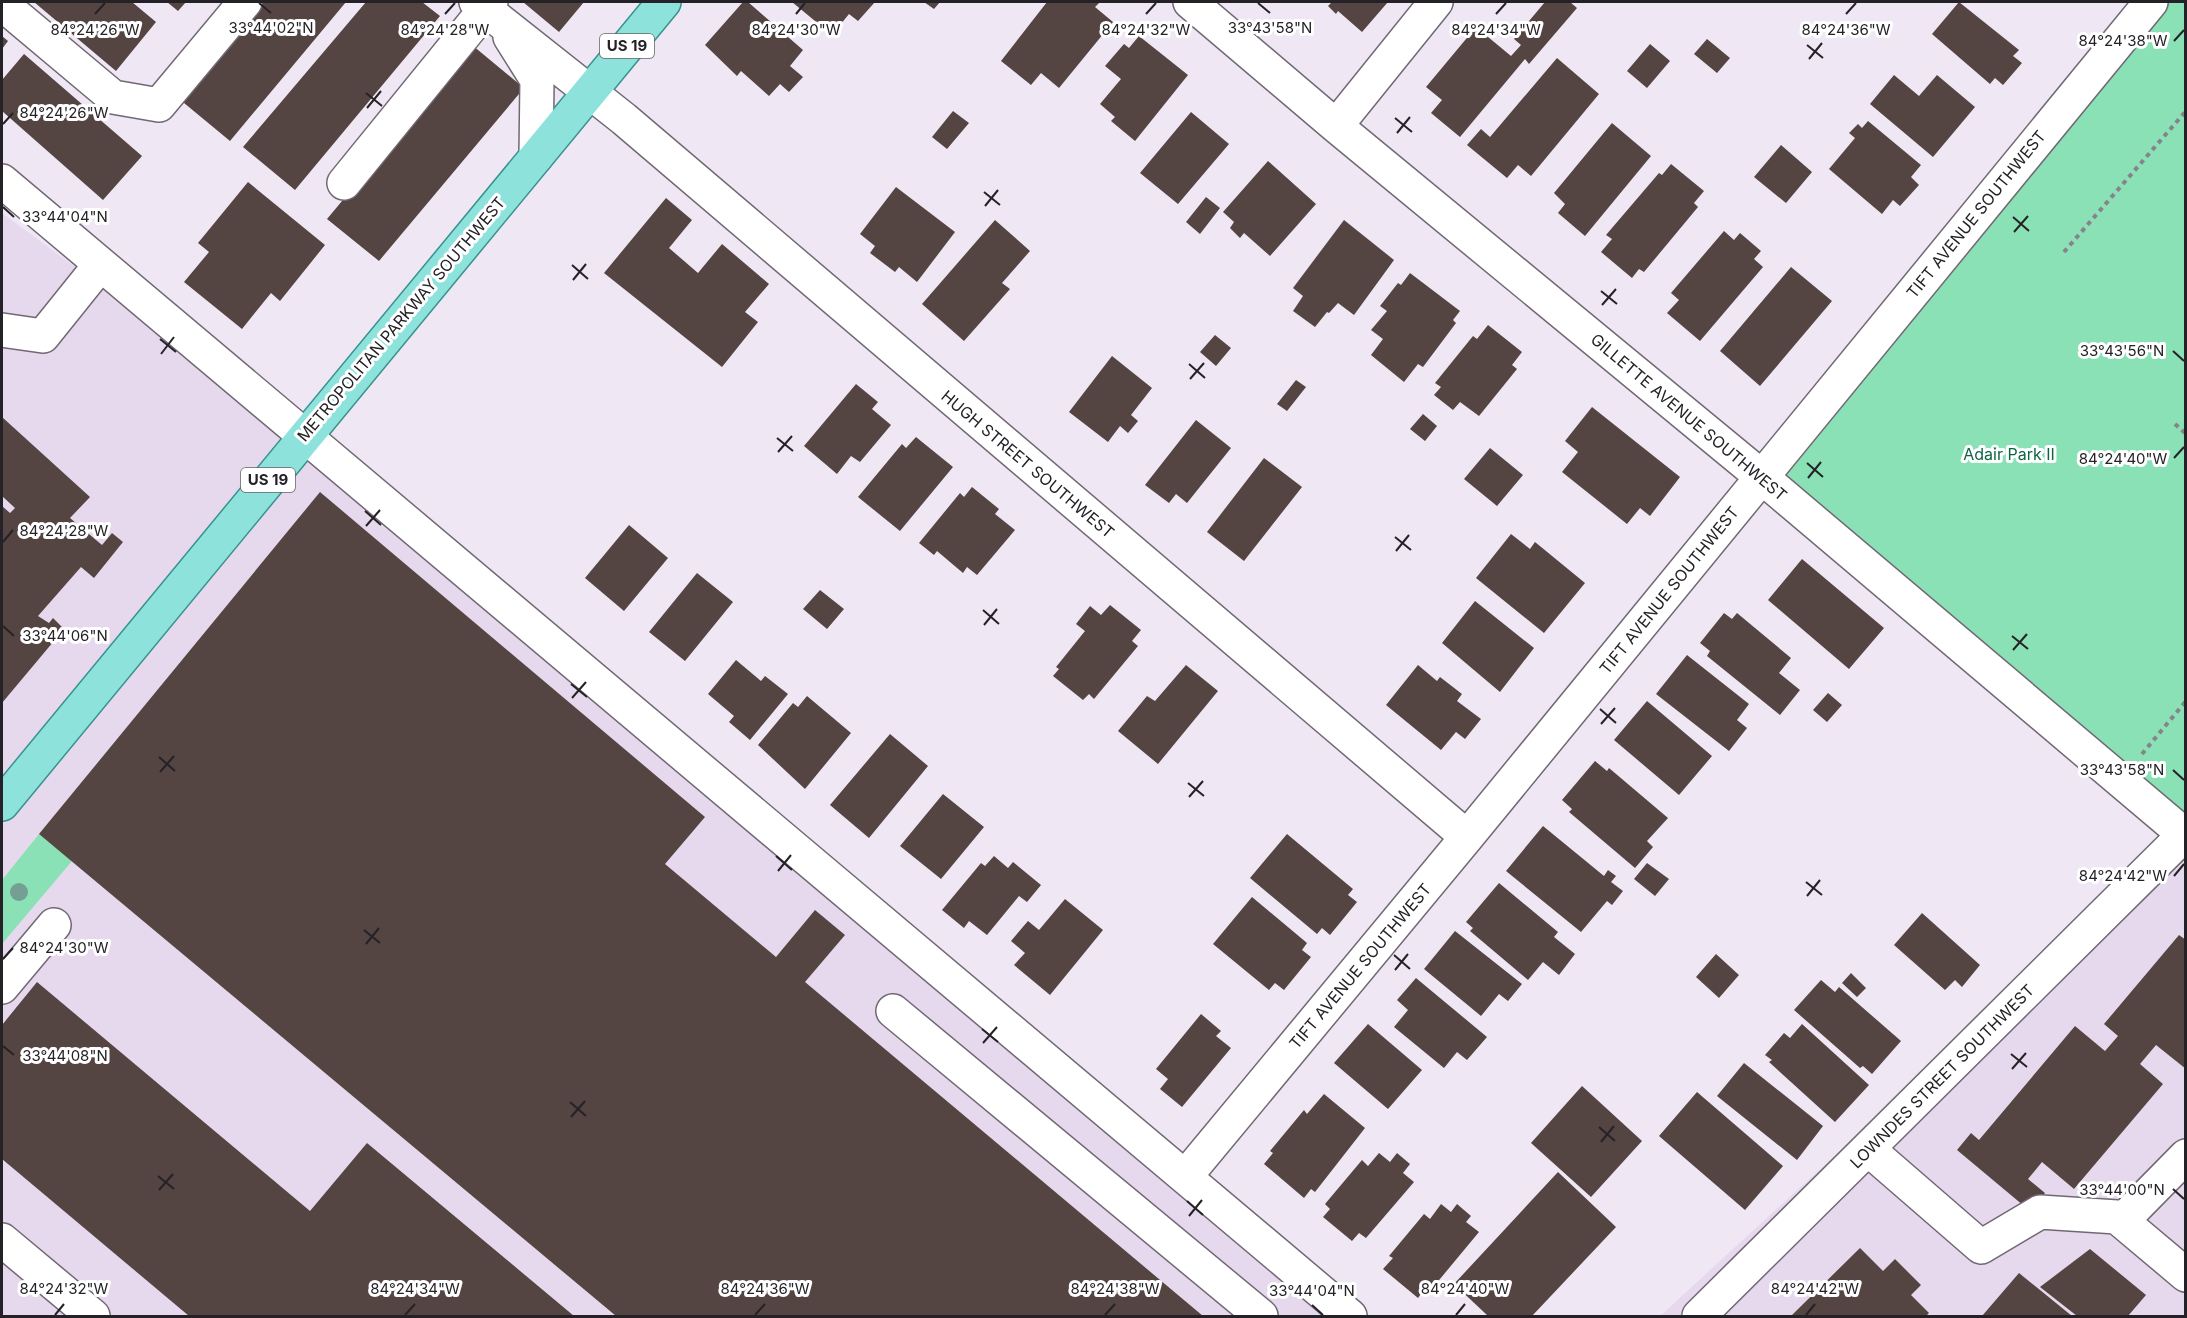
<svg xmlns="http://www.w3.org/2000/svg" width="2187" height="1318" viewBox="0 0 2187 1318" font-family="Inter,sans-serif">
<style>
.built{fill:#e7d9ed}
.green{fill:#89e1b5}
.building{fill:#544542}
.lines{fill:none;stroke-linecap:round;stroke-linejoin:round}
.minor-casing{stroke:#716874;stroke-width:36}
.major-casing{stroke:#37928d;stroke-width:36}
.path{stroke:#88828b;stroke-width:4;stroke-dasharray:4.5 4.5;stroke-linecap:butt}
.minor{stroke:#fff;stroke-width:33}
.major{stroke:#8de2dc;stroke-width:33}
.tree{fill:#74a093}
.ticks{fill:none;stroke:#252227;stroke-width:2}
.labels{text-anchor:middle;stroke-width:6;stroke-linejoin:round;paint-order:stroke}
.shield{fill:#fff;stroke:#666468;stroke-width:1.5}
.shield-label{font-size:15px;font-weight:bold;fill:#252227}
.street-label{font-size:16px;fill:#252227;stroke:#fff}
.park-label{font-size:16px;fill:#0e6544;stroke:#fff}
.ticks-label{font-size:15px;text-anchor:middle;fill:#252227;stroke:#fff;stroke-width:6;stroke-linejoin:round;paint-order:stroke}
</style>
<rect width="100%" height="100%" fill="#f0e7f4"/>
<path class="built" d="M2 213 297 430 1356 1316H2Z
M2184 835 2185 1316H1660Z"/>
<path class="green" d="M2151 2H2185V836L1762 477Z
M39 834 72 861 2 944V880Z"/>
<path class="building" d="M34 2H132L156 22 116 71Z
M167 2H186L178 11Z
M259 2H346L230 141 178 98Z
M366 2H422L440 16 295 190 243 147Z
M523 2H584L559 32Z
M743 2H748L803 50 790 66 803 77 789 92 780 84 769 96 741 71 737 76 705 45Z
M792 2H875L858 21 849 14 832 35Z
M924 2H940L934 9Z
M1047 2H1100L1095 7 1113 22 1059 88 1041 73 1031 85 1001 61Z
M1332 2H1388L1362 32 1338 11 1336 14 1328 6Z
M1545 2H1570L1577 8 1529 64 1525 59 1460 137 1431 113 1442 100 1426 87 1476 27 1511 56 1521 45 1514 39Z
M1959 2 2019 50 2013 56 2022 63 2003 85 1995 78 1990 84 1932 34Z
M2 36 8 41 2 49Z
M1139 36 1188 75 1135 141 1111 121 1115 117 1100 104 1121 79 1105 66 1124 44 1129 48Z
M1707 39 1730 58 1717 73 1694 54Z
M1650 44 1670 61 1647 88 1627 71Z
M472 45 524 88 379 261 327 219Z
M24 54 142 156 103 200 2 111V80Z
M1557 58 1599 94 1531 176 1518 165 1507 178 1467 145 1481 129 1490 137Z
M1894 75 1919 96 1937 75 1975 107 1933 157 1870 104Z
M953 111 969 123 947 149 932 137Z
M1191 112 1229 144 1178 204 1140 173Z
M1868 121 1921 165 1911 177 1919 185 1900 206 1893 200 1882 214 1829 169 1855 138 1849 133 1858 124 1862 128Z
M1612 123 1651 156 1585 236 1558 213 1565 204 1554 193Z
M1781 145 1812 172 1786 203 1754 177Z
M1268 161 1316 204 1270 256 1244 233 1240 238 1230 228 1234 222 1223 212Z
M1671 164 1704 191 1694 203 1698 207 1644 272 1639 269 1632 278 1601 252 1612 239 1606 235 1659 173 1662 175Z
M248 182 325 245 280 301 271 293 242 329 184 282 209 252 198 243Z
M896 187 955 232 917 282 899 267 895 272 870 253 875 246 860 234Z
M1206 197 1220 208 1200 234 1186 222Z
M666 198 692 220 669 248 698 273 722 244 769 284 745 312 758 322 722 367 604 273Z
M995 220 1030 251 1002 283 1010 289 964 341 922 304Z
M1344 220 1394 260 1354 315 1338 303 1329 313 1327 312 1315 327 1293 311 1303 296 1293 288Z
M1724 231 1734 240 1740 233 1761 251 1754 259 1763 267 1700 341 1667 313 1679 300 1671 293Z
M1791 267 1832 301 1760 386 1720 351Z
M1410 273 1460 311 1453 320 1456 323 1423 367 1418 364 1404 382 1371 355 1383 339 1371 330 1387 311 1380 306 1398 283 1401 285Z
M1488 325 1522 352 1512 365 1517 369 1479 416 1460 402 1453 410 1434 395 1441 387 1435 383 1473 336 1477 339Z
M1215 335 1231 348 1216 366 1200 352Z
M1112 356 1152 388 1131 415 1138 421 1128 433 1120 426 1108 442 1069 412Z
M1296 380 1306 387 1287 411 1277 404Z
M856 384 878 402 872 409 891 425 860 462 851 456 837 474 804 446Z
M1592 407 1680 477 1650 516 1640 508 1627 524 1562 472 1578 452 1565 441Z
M1423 414 1437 426 1425 441 1410 429Z
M2 417 90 497 70 518 102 545 112 533 123 542 94 578 81 567 38 616 49 623 53 618 64 629 2 703V506L10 513 15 508 2 496Z
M1196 420 1231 448 1187 503 1176 494 1169 503 1145 485Z
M916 437 953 467 900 531 858 497 902 444 906 448Z
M1490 448 1523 475 1497 506 1464 479Z
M1264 458 1302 487 1244 561 1207 532Z
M972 487 999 509 995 514 1015 530 977 575 967 567 963 573 937 551 934 555 919 543 960 493 964 497Z
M320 492 705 817 665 864 776 957 815 910 845 935 805 982 1203 1316H616L39 834Z
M629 525 668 558 624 611 585 578Z
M1511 534 1530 549 1535 542 1585 583 1544 633 1476 578Z
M1802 559 1884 628 1849 669 1768 600Z
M697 573 733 602 685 661 649 632Z
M820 590 844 609 827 629 803 609Z
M1475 601 1534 648 1500 692 1442 643Z
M1110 605 1141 630 1132 641 1138 646 1094 699 1089 694 1083 700 1053 676 1059 669 1056 667 1085 631 1076 624 1090 606 1101 615Z
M1724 613 1732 619 1737 613 1791 658 1779 673 1800 690 1780 715 1707 656 1710 651 1700 643Z
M1687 655 1749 704 1737 720 1747 728 1729 751 1656 694Z
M736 660 761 681 765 676 788 694 750 740 729 722 734 716 708 694Z
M1186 665 1218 691 1158 764 1118 731 1147 696 1155 701Z
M1418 665 1437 681 1440 677 1462 694 1457 701 1481 719 1465 739 1456 732 1441 750 1386 705Z
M1828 693 1842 705 1827 722 1813 710Z
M807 696 851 733 805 789 758 745 793 703 798 707Z
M1647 701 1712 756 1679 795 1614 740Z
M890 734 928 766 869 838 830 805Z
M1595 761 1607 771 1609 768 1668 818 1647 841 1653 847 1635 868 1569 812 1572 809 1562 800Z
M943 794 984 827 941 879 900 846Z
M1543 826 1604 876 1608 870 1616 876 1611 882 1623 891 1612 905 1607 901 1581 932 1506 871Z
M1287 834 1353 889 1348 895 1357 902 1330 935 1322 928 1317 934 1250 878Z
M994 856 1008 868 1013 862 1041 885 1027 902 1019 896 987 935 969 921 964 928 942 910 981 863 985 866Z
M1647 863 1669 879 1655 896 1634 879Z
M1499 883 1558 932 1554 937 1575 954 1559 975 1543 962 1528 980 1470 931 1473 928 1466 922Z
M1252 897 1307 943 1302 950 1311 957 1284 990 1275 983 1269 990 1213 944Z
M1065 899 1103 930 1050 995 1014 965 1025 953 1011 941 1028 921 1039 930Z
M1922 913 1980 965 1962 987 1955 980 1945 990 1894 945Z
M1455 931 1522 984 1508 1001 1499 994 1481 1016 1424 969Z
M2179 935 2186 940V1069L2156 1045 2140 1064 2163 1084 2074 1189 2042 1162 2028 1179 2045 1193 2030 1211 1957 1150 1971 1133 1979 1140 2075 1026 2105 1051 2118 1036 2104 1024Z
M1716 954 1739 975 1719 998 1696 977Z
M1851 973 1866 988 1857 997 1842 983Z
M1416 978 1487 1037 1467 1060 1457 1052 1444 1068 1394 1027 1408 1010 1397 1000Z
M1821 980 1835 992 1839 987 1901 1041 1872 1074 1863 1066 1860 1068 1794 1010Z
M37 982 310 1211 367 1143 574 1316H189L2 1159V1025Z
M1201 1014 1221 1031 1216 1036 1231 1048 1182 1107 1160 1089 1168 1079 1156 1069Z
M1368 1024 1422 1070 1388 1109 1334 1063Z
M1802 1024 1869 1085 1835 1122 1769 1062 1772 1060 1765 1055 1784 1033 1790 1038Z
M1744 1063 1823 1126 1797 1160 1717 1096Z
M1582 1086 1642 1141 1591 1197 1531 1143Z
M1697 1092 1783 1166 1745 1210 1659 1136Z
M1324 1094 1365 1128 1315 1192 1311 1189 1304 1198 1264 1164 1273 1153 1270 1151 1304 1110 1307 1114Z
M1379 1153 1390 1162 1397 1153 1410 1164 1403 1173 1414 1182 1366 1238 1359 1233 1352 1241 1323 1217 1330 1209 1325 1204 1362 1160 1368 1166Z
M1558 1172 1616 1227 1532 1316H1488L1454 1284Z
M1441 1204 1451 1212 1457 1204 1471 1216 1466 1222 1479 1232 1430 1291 1426 1287 1418 1298 1383 1269 1393 1258 1389 1256 1424 1214 1430 1219Z
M1860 1248 1883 1271 1895 1259 1921 1285 1911 1295 1929 1313 1926 1316H1791Z
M2090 1249 2146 1295 2128 1316H2077L2040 1287Z
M2019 1273 2072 1316H1982Z"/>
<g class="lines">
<defs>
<path id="minor" d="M476 2 624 119 1467 837
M1190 2 1336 126 1745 463 2186 836
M2 4 113 97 159 105 245 2
M510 37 537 80 536 157
M1336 126 1436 2
M2 181 1350 1316
M344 183 491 2
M2 330 43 336 100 265
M2 987 54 925
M893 1011 1261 1316
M1868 1149 1981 1247 2040 1212 2117 1217 2186 1275
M1185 1177 1467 837 2151 2
M2122 1221 2186 1156
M2 1240 93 1316
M1699 1316 2184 835"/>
<path id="major" d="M2 804 664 2"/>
</defs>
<use href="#minor" class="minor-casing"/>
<use href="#major" class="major-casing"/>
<path class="path" d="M2064 252 2186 111
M2175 424 2186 434
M2142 754 2186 701"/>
<use href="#minor" class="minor"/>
<use href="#major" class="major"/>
</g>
<circle class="tree" cx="19" cy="892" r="9"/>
<path class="ticks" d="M259 3 271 13M1258 3 1270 13M95 14 105 3M445 14 455 3M796 14 805 3M1146 14 1156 3M1496 14 1506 3M1846 14 1856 3M2174 41 2184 30M1807 45 1823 58M1809 59 1822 43M366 93 382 106M367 108 381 91M1395 118 1412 132M3 124 13 113M1397 133 1410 117M984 192 1000 205M985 206 998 190M3 207 14 217M2013 217 2029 231M2014 232 2028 216M572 265 588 279M573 280 586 264M1601 291 1617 304M1602 305 1616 289M160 339 176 352M2173 351 2184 361M161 354 174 337M1189 364 1205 378M1190 379 1204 363M777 438 793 451M778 452 792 436M2174 458 2184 447M1807 463 1823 477M1808 478 1821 462M365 511 381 525M366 526 380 510M1395 537 1411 550M3 542 13 530M1396 551 1409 535M983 610 999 624M984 625 997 609M3 626 14 636M2012 636 2028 649M2013 650 2027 634M571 684 587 697M572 698 586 682M1600 709 1616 723M1601 724 1615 708M159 757 175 771M2173 770 2184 780M160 772 174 756M1188 783 1204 796M1189 797 1203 781M776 856 792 870M778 871 791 855M2174 876 2184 864M1806 882 1822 895M1807 896 1820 880M364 930 380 943M366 944 379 928M1394 955 1410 969M3 959 13 948M1395 970 1408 954M982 1029 998 1042M983 1043 997 1027M3 1046 14 1055M2011 1054 2027 1067M2012 1069 2026 1053M570 1102 586 1116M571 1117 585 1101M1599 1127 1615 1141M1601 1142 1614 1126M158 1176 174 1189M2173 1189 2184 1199M159 1190 173 1174M1187 1201 1203 1215M1189 1216 1202 1200M1312 1305 1323 1315M55 1315 64 1304M405 1315 415 1304M755 1315 765 1304M1105 1315 1115 1304M1456 1315 1465 1304M1806 1315 1815 1304"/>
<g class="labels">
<g class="shield">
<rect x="600" y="34" width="54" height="24" rx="4.5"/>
<rect x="241" y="468" width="54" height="24" rx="4.5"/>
</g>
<g class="shield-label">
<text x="627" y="51">US 19</text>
<text x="268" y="485">US 19</text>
</g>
<g class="street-label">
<text transform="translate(1976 214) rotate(-51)" y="6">TIFT AVENUE SOUTHWEST</text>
<text transform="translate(401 319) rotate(-50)" y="6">METROPOLITAN PARKWAY SOUTHWEST</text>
<text transform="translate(1689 417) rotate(40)" y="6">GILLETTE AVENUE SOUTHWEST</text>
<text transform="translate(1028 464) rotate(40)" y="6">HUGH STREET SOUTHWEST</text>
<text transform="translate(1669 590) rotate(-51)" y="6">TIFT AVENUE SOUTHWEST</text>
<text transform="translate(1360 966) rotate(-50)" y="6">TIFT AVENUE SOUTHWEST</text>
<text transform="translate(1942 1076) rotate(-45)" y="6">LOWNDES STREET SOUTHWEST</text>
</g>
<g class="park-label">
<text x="2009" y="460">Adair Park II</text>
</g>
</g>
<g class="ticks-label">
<text x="271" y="33">33°44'02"N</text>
<text x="1270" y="33">33°43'58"N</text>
<text x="95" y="35">84°24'26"W</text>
<text x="445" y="35">84°24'28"W</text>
<text x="796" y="35">84°24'30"W</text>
<text x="1146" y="35">84°24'32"W</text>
<text x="1496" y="35">84°24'34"W</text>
<text x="1846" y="35">84°24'36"W</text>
<text x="2123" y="46">84°24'38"W</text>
<text x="64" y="118">84°24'26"W</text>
<text x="65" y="222">33°44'04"N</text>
<text x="2122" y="356">33°43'56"N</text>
<text x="2123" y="464">84°24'40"W</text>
<text x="64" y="536">84°24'28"W</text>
<text x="65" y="641">33°44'06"N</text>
<text x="2122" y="775">33°43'58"N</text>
<text x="2123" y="881">84°24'42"W</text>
<text x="64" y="953">84°24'30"W</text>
<text x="65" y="1061">33°44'08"N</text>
<text x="2122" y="1195">33°44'00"N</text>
<text x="64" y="1294">84°24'32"W</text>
<text x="415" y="1294">84°24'34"W</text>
<text x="765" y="1294">84°24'36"W</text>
<text x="1115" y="1294">84°24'38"W</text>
<text x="1465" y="1294">84°24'40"W</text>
<text x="1815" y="1294">84°24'42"W</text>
<text x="1312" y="1296">33°44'04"N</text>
</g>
<rect width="2187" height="1318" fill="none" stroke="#252227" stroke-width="6"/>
</svg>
